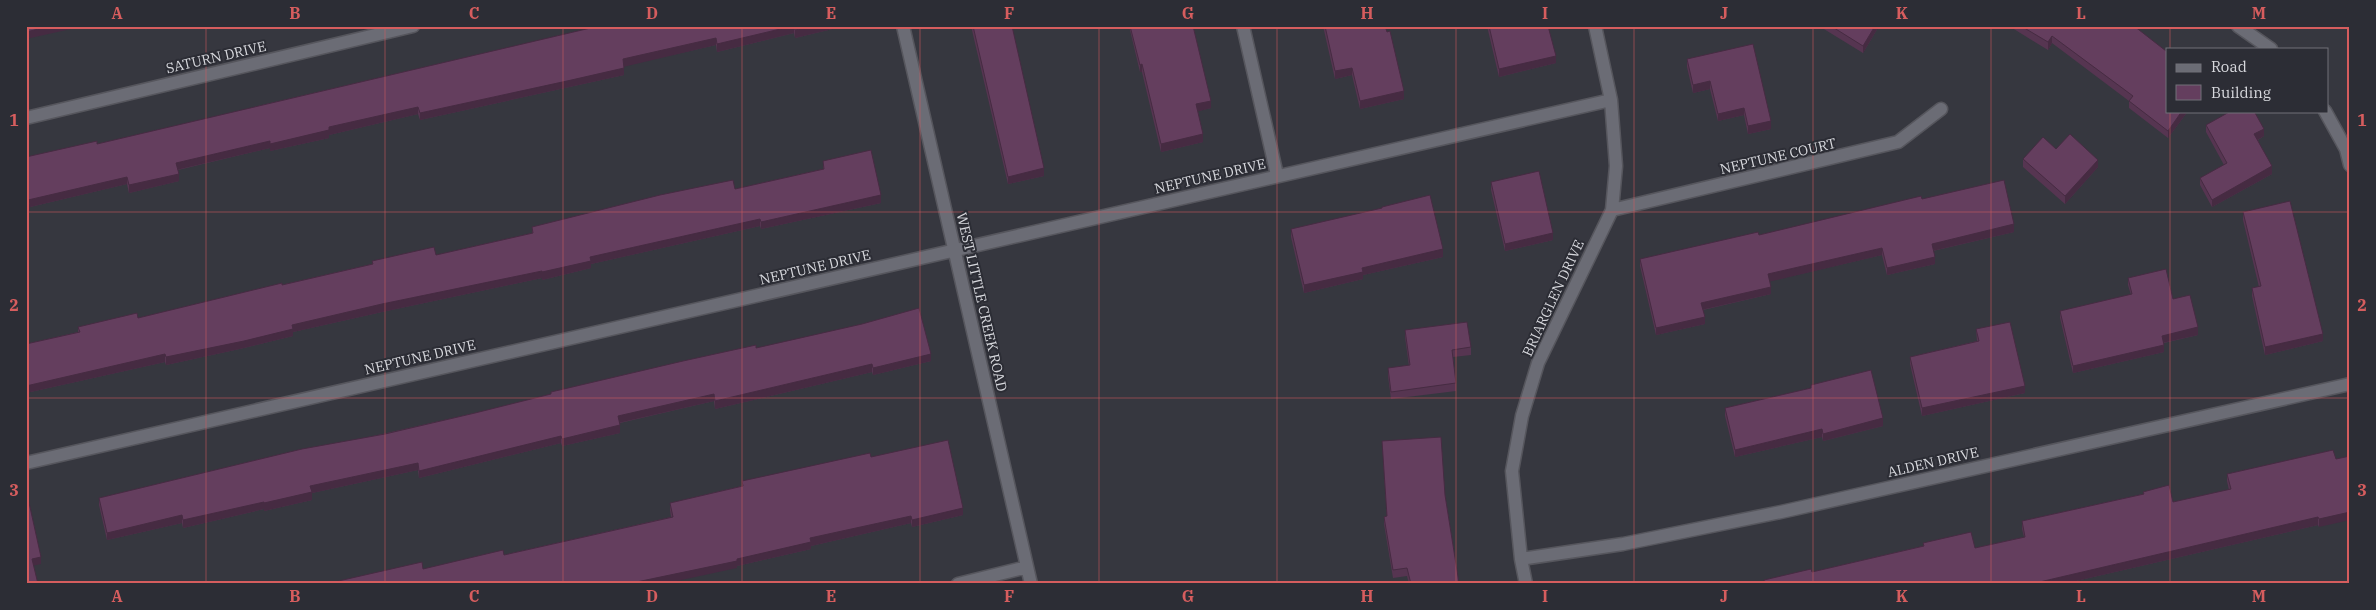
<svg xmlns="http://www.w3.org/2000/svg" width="2376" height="610" viewBox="0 0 2376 610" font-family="'IBM Plex Serif',serif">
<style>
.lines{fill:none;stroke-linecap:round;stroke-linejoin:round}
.street-casing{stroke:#56565d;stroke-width:15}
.street{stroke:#6b6c75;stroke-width:12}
.wall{fill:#563551}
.shaded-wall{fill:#462b42}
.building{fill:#643e5e;stroke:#462b42}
.grid{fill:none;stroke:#d65d5e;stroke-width:1;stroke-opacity:0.55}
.labels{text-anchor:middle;stroke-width:4;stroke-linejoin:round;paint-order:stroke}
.street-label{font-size:14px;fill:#d7d8dd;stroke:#2c2d35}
.neatline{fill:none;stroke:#d65d5e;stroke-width:2}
.grid-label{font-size:16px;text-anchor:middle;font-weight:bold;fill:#d65d5e}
</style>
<rect width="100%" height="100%" fill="#36373f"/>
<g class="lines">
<defs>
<path id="street" d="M903 26 1031 584
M1243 26 1277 175
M2238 26 2271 49
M2325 111 2346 149 2350 165
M26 118 413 26
M1612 210 1898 142 1941 109
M26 463 1611 100
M1521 559 1623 544 1781 512 2350 384
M958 584 1027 567
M1526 584 1521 559 1512 471 1522 416 1538 363 1612 210 1616 166 1611 100 1595 26"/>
</defs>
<use href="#street" class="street-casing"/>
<use href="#street" class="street"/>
</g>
<path class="wall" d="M599 26H845L795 38 794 33 717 52 716 45 624 66V75L420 120 418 114 329 135V138L270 151V148L178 170 179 181 129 193 127 184 30 207V212L26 213V157L97 144Z
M971 26H1012L1044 176 1008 184Z
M1129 26H1193L1211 108 1198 111 1203 142 1161 152 1142 72H1140Z
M1323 26H1385L1404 99 1360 109 1352 75 1335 79Z
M1487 26H1548L1556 63 1499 77Z
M1819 26H1879L1863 53Z
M2009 26H2134L2188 111 2168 138 2129 108V101L2052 43 2048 50Z
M2345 26H2350V31Z
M1687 59 1771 129 1748 134 1744 115 1718 121 1710 89 1693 93 1687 67Z
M2206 125 2264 136 2258 140 2272 174 2212 207 2200 185V178L2224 165 2206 132Z
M2056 149 2098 167 2065 204 2023 167V159Z
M823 161 881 203 761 229 760 226 591 264V268L542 280V278L382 312 293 332V336L244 348 166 365 165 362 26 393V344L78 332V327L138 318 372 264V261L436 255 532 233V227L735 189 823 169Z
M1491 182 1553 240 1505 251 1491 190Z
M1922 199 2014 232 1933 251 1935 264 1887 275 1882 255 1770 281 1771 294 1703 310 1705 324 1656 335 1640 266V259L1759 235Z
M2243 212 2323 341 2265 355 2252 296V288L2259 287 2243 220Z
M1291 229 1443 257 1363 275V279L1304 293 1291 237Z
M2128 278 2173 299 2198 335 2164 343V352L2073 373 2060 318V311L2131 295 2128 285Z
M1976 329 2025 393 1922 416 1910 364V357L1977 341Z
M1405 330 1471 347V355L1453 357 1456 383V391L1391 399 1388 376V368L1409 366 1405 337Z
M756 348 931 361 873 375 872 372 715 409 714 401 620 423V433L562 446 561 443 419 478 418 470 312 493V500L264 511V509L183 528 182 523 107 540 99 505V498L475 413 551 394V392Z
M1811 385 1883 426 1823 441 1822 437 1735 457 1725 416V408L1811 388Z
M1382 441 1445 495 1459 583 1465 584H1409L1407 576 1393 578 1384 524V517L1387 516Z
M2333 450 2319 527 2318 525 2063 584H1764V580L1812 572 1923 546V543L1975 548 2024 537 2022 529V521L2143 494V492L2173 502 2229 490 2227 481V474Z
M871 457 963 515 912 527 911 523 811 546V549L737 566V568L504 555 671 517 670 510V503L742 486V481Z"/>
<path class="shaded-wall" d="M51 26H71V29L26 39V32Z
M794 26V33L717 52V44Z
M813 26H845L795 38V30Z
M1875 26H1879L1863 53V46Z
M2052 36V43L2048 50V42Z
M716 38V45L623 67V59Z
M1556 56V63L1499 77V69Z
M1142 64V72H1140V65Z
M624 68V75L420 120V113Z
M1352 68V75L1335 79V71Z
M1710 81V89L1693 93V85Z
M1404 91V99L1360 109V101Z
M1211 101V108L1196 112V104Z
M418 107V114L329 135V138L270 151V144L329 127Z
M1744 108V115L1718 121V114Z
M2182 111H2188L2168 138V131Z
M1771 121V129L1748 134V126Z
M2264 129V136L2254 142V134Z
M1203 134V142L1161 152V144Z
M270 141V148L176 170V163Z
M2098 160V167L2065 204V196Z
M2272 166V174L2212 207V200Z
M1044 168V176L1008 184V177Z
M179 174V181L129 193V185Z
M127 177V184L30 207V212L26 213V206L28 200Z
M881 195V203L761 229V222Z
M760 219V226L591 264V268L542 280V272L590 257Z
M2014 224V232L1932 251V244Z
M1553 233V240L1505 251V244Z
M1882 248V255L1768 282V274Z
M1443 249V257L1363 275V279L1304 293V285L1362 268Z
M1935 257V264L1887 275V268Z
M542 271V278L382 312 293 332V336L244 348 166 365V357L292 325 382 304Z
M1771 287V294L1701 310V303Z
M1705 317V324L1656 335V328Z
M2198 327V335L2162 343V336Z
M2323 334V341L2265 355V347Z
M2164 345V352L2073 373V366Z
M165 354V362L26 393V386Z
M931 354V361L873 375V368Z
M872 364V372L715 409V401Z
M2025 386V393L1922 416V408Z
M714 394V401L618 423V416Z
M1883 418V426L1823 441V434Z
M620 425V433L562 446V439Z
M1822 429V437L1735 457V450Z
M561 436V443L419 478V471Z
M418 463V470L312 493V500L264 511V503L310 486Z
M264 502V509L183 528V520Z
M963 508V515L912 527V520Z
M2350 512V520L2319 527V519Z
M182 515V523L107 540V533Z
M911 516V523L811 546V549L737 566V568L663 584H627L737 559 810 538Z
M2318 517V525L2063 584H2031Z
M41 557V564L32 566V559Z"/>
<path class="building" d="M26 26H51L26 32Z
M599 26H793L717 44 716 38 623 59 624 68 567 81 420 113 418 107 329 127V130L270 144V141L176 163 179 174 129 185 127 177 28 200 30 204 26 206V157L97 141V144Z
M794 26H813L795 30Z
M973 26H1012L1044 168 1008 177Z
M1130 26H1193L1211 101 1196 104 1203 134 1161 144 1142 64 1140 65Z
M1325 26H1385L1387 32 1390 31 1404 91 1360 101 1352 68 1335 71Z
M1489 26H1548L1556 56 1499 69Z
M1831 26H1875L1863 46Z
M2021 26H2134L2166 51 2167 50V111H2182L2168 131 2129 101 2133 96 2052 36 2048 42Z
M1753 44 1771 121 1748 126 1744 108 1718 114 1710 81 1693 85 1687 59Z
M2231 111H2254L2264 129 2254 134 2272 166 2212 200 2200 178 2227 163 2206 125Z
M2070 134 2098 160 2065 196 2023 159 2043 137 2056 149Z
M871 150 881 195 761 222 760 219 590 257 591 261 542 272V271L382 304 292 325 293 329 244 341 166 357 165 354 26 386V344L80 332 78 327 137 313 138 318 282 283V285L373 264 372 261 434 247 436 255 533 233 532 227 660 195 733 180 735 189 824 169 823 161Z
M1539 171 1553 233 1505 244 1491 182Z
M2004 180 2014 224 1932 244 1935 257 1887 268 1882 248 1768 274 1771 287 1701 303 1705 317 1656 328 1640 259 1758 232 1759 235 1921 196 1922 199Z
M1430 195 1443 249 1362 268 1363 272 1304 285 1291 229 1382 208V207Z
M2290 201 2323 334 2265 347 2252 288 2261 286 2243 212Z
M2166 269 2173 299 2190 295 2198 327 2162 336 2164 345 2073 366 2060 311 2132 294 2128 278Z
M919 308 931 354 873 368 872 364 715 401 714 394 618 416 620 425 562 439 561 436 419 471 418 463 310 486 312 492 264 503V502L183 520 182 515 107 533 99 498 302 449 385 434 475 413 551 394V392L683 361 756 345V348L862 324Z
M1467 322 1471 347 1452 350 1456 383 1391 392 1388 368 1410 365 1405 330Z
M2010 322 2025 386 1922 408 1910 357 1979 341 1976 329Z
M1871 370 1883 418 1823 434 1822 429 1735 450 1725 408 1811 388V385Z
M1441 437 1445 495 1459 583 1465 582V584H1411L1407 568 1393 570 1384 517 1387 516 1382 441Z
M948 440 963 508 912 520 911 516 810 538 811 542 737 559V561L627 584H331L334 582 422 562 423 569 503 550 504 555 673 517 670 503 743 486 742 481 870 453 871 457Z
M2333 450 2336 459 2350 456V512L2319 519 2318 517 2031 584H1765L1764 580 1811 569 1812 572 1924 546 1923 543 1971 532 1975 548 2025 537 2022 521 2144 494 2143 492 2169 485 2173 502 2231 489 2227 474Z
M28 498 41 557 32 559 38 584H26V499Z"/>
<path class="grid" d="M206 26V584M385 26V584M563 26V584M742 26V584M920 26V584M1099 26V584M1277 26V584M1456 26V584M1634 26V584M1813 26V584M1991 26V584M2170 26V49M2170 111V584M26 212H2350M26 398H2350"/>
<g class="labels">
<g class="street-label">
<text transform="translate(216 57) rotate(-13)" y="5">SATURN DRIVE</text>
<text transform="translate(1778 156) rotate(-13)" y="5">NEPTUNE COURT</text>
<text transform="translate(1210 176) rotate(-13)" y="5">NEPTUNE DRIVE</text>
<text transform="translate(815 267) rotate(-13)" y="5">NEPTUNE DRIVE</text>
<text transform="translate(1553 298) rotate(-65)" y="5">BRIARGLEN DRIVE</text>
<text transform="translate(982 302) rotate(77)" y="5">WEST LITTLE CREEK ROAD</text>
<text transform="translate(420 357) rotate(-13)" y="5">NEPTUNE DRIVE</text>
<text transform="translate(1933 462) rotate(-13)" y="5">ALDEN DRIVE</text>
</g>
</g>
<rect width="2376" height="610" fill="none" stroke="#2c2d35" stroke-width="55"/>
<rect x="2166" y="48" width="162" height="65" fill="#2c2d35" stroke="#707178"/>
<rect x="2176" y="64" width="25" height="8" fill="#6b6c75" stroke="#707178"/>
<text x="2211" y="72" font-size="15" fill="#d7d8dd">Road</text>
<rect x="2176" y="85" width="25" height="15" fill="#643e5e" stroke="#707178"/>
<text x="2211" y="98" font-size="15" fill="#d7d8dd">Building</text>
<rect x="28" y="28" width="2320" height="554" class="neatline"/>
<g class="grid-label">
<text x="117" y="19">A</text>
<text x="295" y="19">B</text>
<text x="474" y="19">C</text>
<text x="652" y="19">D</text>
<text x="831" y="19">E</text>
<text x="1009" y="19">F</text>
<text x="1188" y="19">G</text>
<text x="1367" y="19">H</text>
<text x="1545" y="19">I</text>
<text x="1724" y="19">J</text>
<text x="1902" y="19">K</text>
<text x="2081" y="19">L</text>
<text x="2259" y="19">M</text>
<text x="14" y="126">1</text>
<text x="2362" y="126">1</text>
<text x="14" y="311">2</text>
<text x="2362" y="311">2</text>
<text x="14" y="496">3</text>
<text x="2362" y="496">3</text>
<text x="117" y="602">A</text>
<text x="295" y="602">B</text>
<text x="474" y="602">C</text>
<text x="652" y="602">D</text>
<text x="831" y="602">E</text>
<text x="1009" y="602">F</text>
<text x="1188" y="602">G</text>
<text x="1367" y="602">H</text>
<text x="1545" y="602">I</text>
<text x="1724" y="602">J</text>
<text x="1902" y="602">K</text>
<text x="2081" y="602">L</text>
<text x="2259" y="602">M</text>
</g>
</svg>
